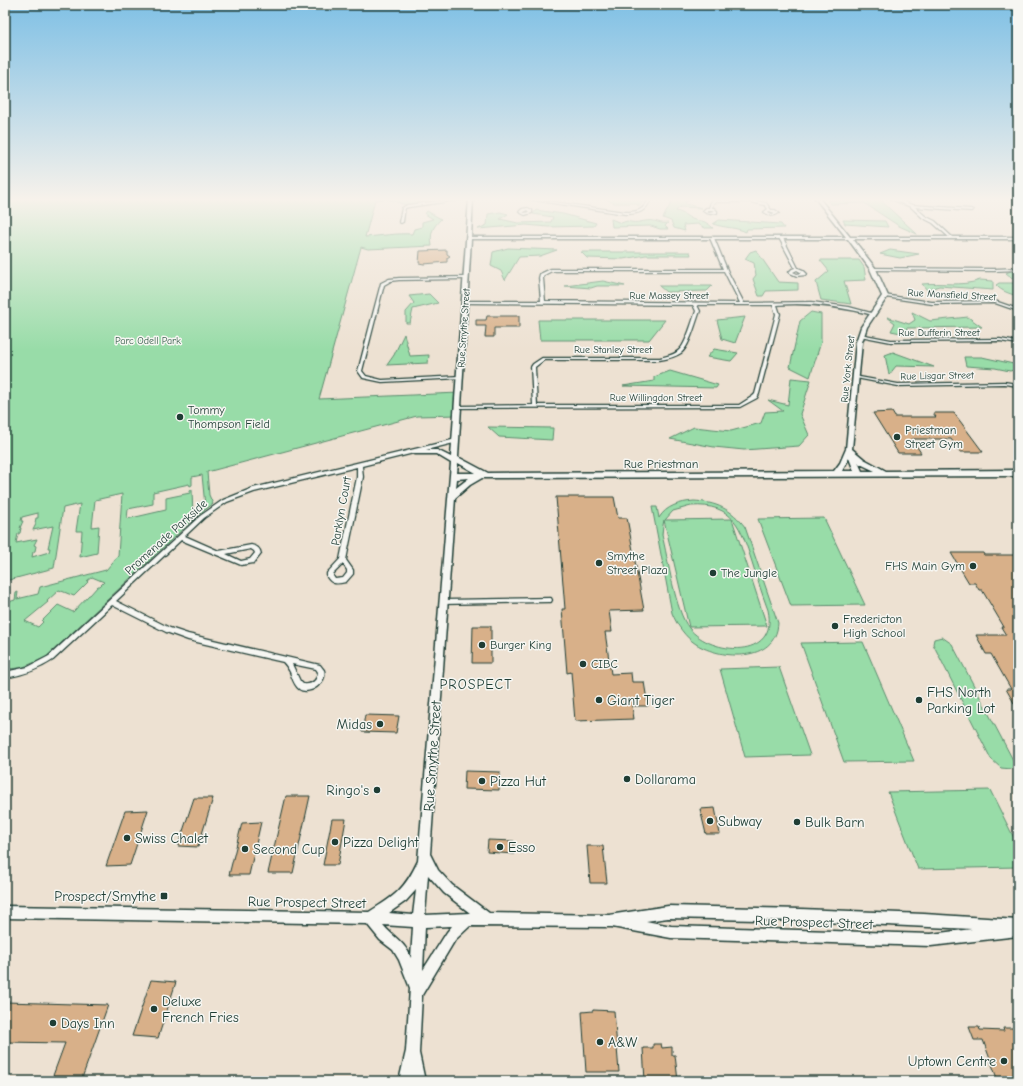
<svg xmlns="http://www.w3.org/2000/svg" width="1023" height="1086" viewBox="0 0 1023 1086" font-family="'Comic Neue',sans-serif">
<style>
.green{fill:#98dca8;stroke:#5c8c6e;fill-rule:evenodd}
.building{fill:#d8b089;stroke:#1f3d34}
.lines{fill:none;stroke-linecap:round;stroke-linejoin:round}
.street-casing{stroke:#1f3d34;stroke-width:2.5}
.secondary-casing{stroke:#1f3d34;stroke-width:3}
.street{fill:#f6f6f2;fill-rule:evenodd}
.secondary{fill:#f6f6f2;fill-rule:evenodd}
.poi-dot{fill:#1f3d34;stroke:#f6f6f2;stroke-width:1.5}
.labels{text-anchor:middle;stroke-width:3;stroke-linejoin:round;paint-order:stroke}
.far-street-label{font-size:10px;fill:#1f3d34;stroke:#f6f6f2}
.far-park-label{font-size:10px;fill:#375d4b;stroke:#f6f6f2}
.poi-label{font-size:12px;fill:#1f3d34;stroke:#f6f6f2;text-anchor:start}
.street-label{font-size:12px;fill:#1f3d34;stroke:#f6f6f2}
.quarter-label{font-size:14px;letter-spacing:1px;fill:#1f3d34;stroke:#f6f6f2}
.near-poi-label{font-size:14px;fill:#1f3d34;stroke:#f6f6f2;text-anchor:start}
.near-street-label{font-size:14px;fill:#1f3d34;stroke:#f6f6f2}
</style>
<rect width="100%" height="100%" fill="#ede1d2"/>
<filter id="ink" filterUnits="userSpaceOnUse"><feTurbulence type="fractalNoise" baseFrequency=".025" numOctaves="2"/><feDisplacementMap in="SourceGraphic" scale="8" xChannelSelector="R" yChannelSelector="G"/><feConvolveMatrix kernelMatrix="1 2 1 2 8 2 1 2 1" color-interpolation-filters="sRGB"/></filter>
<g filter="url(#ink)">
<path class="green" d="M5 198H423L433 202 406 205 387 199 375 200 365 237C381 236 396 233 412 234L414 229 422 227V222L433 219 425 214 427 211 441 219C432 228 430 233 432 246L368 249 361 247 319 399 459 393 457 415 417 416 207 472 209 495 213 504 198 515 45 658 21 668 5 669V603L15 600 16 593 18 592 17 599 38 594 40 587 106 570 118 556 122 494 95 500 92 527 99 526 97 553 80 557 82 531H76L80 504 63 508 54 568 5 581ZM202 475 205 506 193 516 192 490H190V493L166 498V510L127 519 128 509 153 504V492L189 484 190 486 192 485V477ZM38 513V518H36L35 523 36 524 33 530 53 526 48 548H50L49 552 32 557 33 552 35 551 36 546 34 545 37 539 16 543 18 534 20 533 21 528H20L23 521H21L22 517ZM92 577 104 582 100 586H98L90 595H89L73 612 58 605 42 621 43 622 38 627 25 621 48 602 47 601 59 590 74 596 88 582 87 581Z
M585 198H618L643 201 640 206 634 203H614L606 199 593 200Z
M674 198H692L693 199 685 202 686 204 702 208 680 207 676 211C684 213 686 216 692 219 703 223 702 218 713 228H705L698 224 683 225 685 231 674 228 671 221 663 218Z
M866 198H878L917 234 899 226 864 203 831 204 827 200 857 201Z
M536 210 563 214 596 223 594 226 548 227 526 225 478 229 487 225 488 214 500 212 508 214 500 219 518 223 551 222 553 217 533 214Z
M611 219 621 223 627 221C638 225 644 219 654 221 659 222 662 224 668 223L665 226 668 229H660L651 226 612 227Z
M719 220 781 224 784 228 747 229 746 232C736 227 724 228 713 224Z
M843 220 885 221 888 227 845 224Z
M508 248 557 250 540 256 519 257 505 280 501 271 491 266 493 252Z
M756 250 778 282 798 283V290L766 291 763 296H759L753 279 756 275 754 263 745 259 750 252Z
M890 250 919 254 900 258 880 254Z
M581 252H690L691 255H646L623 259 587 258Z
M820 260H859L864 267 866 280 844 281 851 304 821 300 816 282 829 271Z
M1013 270 1018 277V296C1010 294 1001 291 996 285L999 283H1016V281L1006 273Z
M980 280 993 281V290L939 286 927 290 922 284C941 282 962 287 980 280Z
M603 281 625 286H597L591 288 565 286Z
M659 286H712L707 291 666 292Z
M429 294 438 303 413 309 410 323H406V312L414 303 409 296Z
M811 312 821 314V342L810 377 790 367 800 321Z
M912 312 930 321 968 317 982 327 906 328 911 335 891 331 895 323 887 317 909 324 915 320Z
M745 317 735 343 722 339 717 320Z
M538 320H665L649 340H540Z
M404 334 410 356 429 355 428 363 387 365 394 355Z
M714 349 738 353 731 361 707 357Z
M893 352 934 367 896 366 889 375 885 355Z
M964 357H982L1018 365V369L1010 371 995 368 966 366Z
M670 371 718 385 716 388 623 386 654 381V377Z
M791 378 811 380 800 414 809 435 799 446 744 450 714 447 670 439 694 427 731 431 761 423 765 412 783 411 768 400 788 405Z
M488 427 553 428 552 440 499 437Z
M694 501C715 502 732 509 745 527L778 623C776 663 721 660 696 644 685 637 677 625 672 613L652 507H657L659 518C666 506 680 502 694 501ZM691 506C734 503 741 528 752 562 757 578 762 594 768 610 779 660 711 656 689 628 675 611 668 558 662 535L663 525 664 520 689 627 767 626 732 519 665 520 673 511Z
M824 518 865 605 791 606 758 519Z
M942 637 952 644 1013 760 1014 765 1012 769 1001 768 991 759 933 644 934 639Z
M863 642 914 761 844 762 801 643Z
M779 667 810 755 745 757 720 669Z
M990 790 1018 846V867L918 869 888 792Z"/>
<path class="building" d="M447 250V254L450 256 447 258V262L424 264 419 263 420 251Z
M487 316H519V328H494V337H485L486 326H476V320H486Z
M892 412 895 417H936L933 413H954L983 452H960L951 439H912L921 453H898L873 413Z
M556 497H614L618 518H627L644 610 609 611 612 632H605L611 674 631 673 632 682H644L648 706H632L634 719 575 721 571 672 567 673 562 609H565Z
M951 553H983L984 555H1018V710L1006 689H1011L991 654H986L976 635H1006L1001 627H1004L982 590H979L975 583H969Z
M473 626H491V663H472Z
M365 715 399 716 396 733 362 732Z
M465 771 500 772 499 790 464 789Z
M286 796H310L293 873H268Z
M194 798H213L198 847 178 846Z
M715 808 720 834H706L700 809Z
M148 810 130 865 106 866 125 811Z
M332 819H346L338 865H323Z
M261 822 249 875H229L242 823Z
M488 840 514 841V854L487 852Z
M587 846H603L607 883H590Z
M151 980 176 982 158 1038 132 1036Z
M5 1002 108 1005 81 1081H51L65 1043 5 1042Z
M593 1010 614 1011 619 1072H586L582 1012 593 1011Z
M969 1027H979L980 1030 1004 1031 1003 1028H1013L1015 1032H1018V1081H998L983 1040H974Z
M653 1044H661L662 1048 672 1047V1055H675L678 1081H645L643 1048H653Z"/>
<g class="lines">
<defs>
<path id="street" d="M467 198H472L409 207 405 208 403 222 401 223 399 222 402 208 407 205Z
M525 198 625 212C639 212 643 210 650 198H652C645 212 640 214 625 214L526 199Z
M891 198H894L912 205 971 209 973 210 971 211 915 207 925 216 935 221 951 236 952 237 950 238 933 223 923 218 911 207 891 199Z
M715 200H750L766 203 771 210H775L779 213C773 217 770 216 764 212L768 209 765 205 750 202H716L713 203 712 208H714L717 211V213C712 214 708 215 703 211L706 208H709L711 202ZM708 210H712L714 211 709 212 707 211ZM769 211 775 213 772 214 768 212Z
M528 208 532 210V213L525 215 519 212 522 209ZM527 210 529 212 525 213 523 212Z
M711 237 714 238 728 272 744 303 812 302 849 307 875 314 873 315C841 307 810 302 777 305L780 314 759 394 757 398 740 407 456 408V406H458L533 405 531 367 533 364 542 358H660C667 356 675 355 680 349 686 344 693 319 696 311L693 305 464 303H463V301H541L539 278 540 274 551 269H723L710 238ZM552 271H724L740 303 545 301 543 278 544 275ZM697 305H773L776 314 755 394 753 396 739 405H537L535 367 544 360H660C667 359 675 357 681 353 690 346 696 321 700 311Z
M780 237 783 238 798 268 803 270 807 274 806 275 797 276 790 273 789 272 792 269 795 268 779 238ZM797 270 802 273 797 274 793 272Z
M872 268 994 269 1018 268V270L994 271 873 270 871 269Z
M467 277V279H466L399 280 391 281 384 285 362 371 366 376 382 380 460 376 462 377V378L382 382 363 378 358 371 381 283 389 279 399 278Z
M884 295 932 302 995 301 1018 309V311L995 303 932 304 885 297H884Z
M860 334 891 340 1000 339 1018 342V344L1000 341 891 342 860 336Z
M854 376 898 384 1004 382 1018 384V386L1004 384 898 386 856 378H854Z
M456 439 458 441V442L362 466 363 477 346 560 353 570V574L346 582C337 584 332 585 327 577V573L340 559 357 477V467L254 492 227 502 204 518 185 536 219 551 251 545C257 546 260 548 261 554L254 563 241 565 181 540 116 601 170 628 188 634 320 665C321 666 323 669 324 670 328 683 309 696 299 689 294 685 292 677 290 672 288 668 286 665 283 662L188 640 166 632 112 605 53 660C38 670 23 675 5 678V672L28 667 49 656 200 516 223 500 253 488ZM251 549 254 551 255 553 250 559 241 561 226 554ZM343 564 347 570V573L343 578 335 579 333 576V574ZM292 664 316 669 318 672C317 681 312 685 303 684L300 681Z
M549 598H551L552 600 551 602H549L443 604H441L440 602 441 600H443Z"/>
<path id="secondary" d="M469 198H473L471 237H846L815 198H819L850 237H1018V239H853L876 269 888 296 867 327 862 342 852 449 864 459 886 471 1018 470V476L482 478 470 485 455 498 430 854 438 870 452 885 489 913 609 915 668 906 801 909 924 914 1018 920V936L931 946 671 938 612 927 470 926 455 940 422 995 419 1053 425 1081H399L406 1051 410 988 399 960 393 950 380 940 367 924 5 918V906L369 912C395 896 405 889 418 861L451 463 436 454H414L410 452 414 450H437L451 457ZM471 239H848L870 269 882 296 861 327 856 342 846 449 840 463 834 471 488 473 458 457ZM849 458 854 471H842ZM858 462V463L875 471H862ZM458 463 476 473H457ZM469 478 456 488 457 479ZM428 875 444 893 470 913 425 915ZM416 890 413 915 389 913 406 901ZM668 918 801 921 972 929 931 934 671 926 646 921ZM383 925 413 927 411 958C405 942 393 937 383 925ZM452 926 447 932 423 970 425 927Z"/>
</defs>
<use href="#street" class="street-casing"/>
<use href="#secondary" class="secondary-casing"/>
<use href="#street" class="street"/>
<use href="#secondary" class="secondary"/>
</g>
</g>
<linearGradient id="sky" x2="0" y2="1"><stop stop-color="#7fc0e5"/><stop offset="0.57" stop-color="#f7f2eb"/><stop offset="1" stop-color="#f7f2eb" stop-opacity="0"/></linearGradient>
<rect width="1023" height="350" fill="url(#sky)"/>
<g class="poi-dot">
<circle cx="180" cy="417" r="4"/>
<circle cx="897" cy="437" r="4"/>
<circle cx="599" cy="563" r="4"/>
<circle cx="973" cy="566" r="4"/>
<circle cx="713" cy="573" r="4"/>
<circle cx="835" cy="626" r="4"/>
<circle cx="482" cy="645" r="4"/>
<circle cx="583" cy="664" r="4"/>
<circle cx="599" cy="700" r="4"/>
<circle cx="919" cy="700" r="4"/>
<circle cx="380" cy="724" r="4"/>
<circle cx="627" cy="779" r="4"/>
<circle cx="482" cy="781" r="4"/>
<circle cx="377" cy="790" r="4"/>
<circle cx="710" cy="821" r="4"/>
<circle cx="797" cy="822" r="4"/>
<circle cx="127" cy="838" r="4"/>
<circle cx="335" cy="842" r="4"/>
<circle cx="500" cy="847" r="4"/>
<circle cx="245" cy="849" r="4"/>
<rect x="160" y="892" width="8" height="8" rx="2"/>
<circle cx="154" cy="1009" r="4"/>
<circle cx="53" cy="1023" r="4"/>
<circle cx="600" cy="1042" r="4"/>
<circle cx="1004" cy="1061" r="4"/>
</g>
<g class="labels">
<g class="far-street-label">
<text transform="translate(952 294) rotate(3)" y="4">Rue Mansfield Street</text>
<text x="669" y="299">Rue Massey Street</text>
<text transform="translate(463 328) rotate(-86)" y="4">Rue Smythe Street</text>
<text x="939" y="336">Rue Dufferin Street</text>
<text x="613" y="353">Rue Stanley Street</text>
<text transform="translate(847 369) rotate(-84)" y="4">Rue York Street</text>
<text transform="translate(937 375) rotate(-1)" y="4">Rue Lisgar Street</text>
<text x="656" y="401">Rue Willingdon Street</text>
</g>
<g class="far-park-label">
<text x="148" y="344">Parc Odell Park</text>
</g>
<g class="poi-label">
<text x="188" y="414">Tommy<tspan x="188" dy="14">Thompson Field</tspan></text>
<text x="905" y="434">Priestman<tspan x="905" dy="14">Street Gym</tspan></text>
<text x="607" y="560">Smythe<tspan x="607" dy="14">Street Plaza</tspan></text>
<text x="965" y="570" text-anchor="end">FHS Main Gym</text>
<text x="721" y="577">The Jungle</text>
<text x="843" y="623">Fredericton<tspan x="843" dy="14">High School</tspan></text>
<text x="490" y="649">Burger King</text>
<text x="591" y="668">CIBC</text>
</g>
<g class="street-label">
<text x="661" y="468">Rue Priestman</text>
<text transform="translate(341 511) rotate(-80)" y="4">Parklyn Court</text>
<text transform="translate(166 537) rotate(-42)" y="4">Promenade Parkside</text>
</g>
<g class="quarter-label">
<text x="476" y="689">PROSPECT</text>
</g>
<g class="near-poi-label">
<text x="927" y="697">FHS North<tspan x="927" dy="16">Parking Lot</tspan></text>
<text x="607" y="705">Giant Tiger</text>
<text x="372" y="729" text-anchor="end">Midas</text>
<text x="635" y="784">Dollarama</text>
<text x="490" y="786">Pizza Hut</text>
<text x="369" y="795" text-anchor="end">Ringo's</text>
<text x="718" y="826">Subway</text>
<text x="805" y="827">Bulk Barn</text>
<text x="135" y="843">Swiss Chalet</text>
<text x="343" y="847">Pizza Delight</text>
<text x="508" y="852">Esso</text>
<text x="253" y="854">Second Cup</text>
<text x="156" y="901" text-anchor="end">Prospect/Smythe</text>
<text x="162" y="1006">Deluxe<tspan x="162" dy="16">French Fries</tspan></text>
<text x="61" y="1028">Days Inn</text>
<text x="608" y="1047">A&amp;W</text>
<text x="996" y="1066" text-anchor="end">Uptown Centre</text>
</g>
<g class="near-street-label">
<text transform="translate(432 756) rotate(-86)" y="5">Rue Smythe Street</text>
<text transform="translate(307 902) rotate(1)" y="5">Rue Prospect Street</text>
<text transform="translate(814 922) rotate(2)" y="5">Rue Prospect Street</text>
</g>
</g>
<rect width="1023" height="1086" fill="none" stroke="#f6f6f2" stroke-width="20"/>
<rect x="10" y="10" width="1003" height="1066" fill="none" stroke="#1f3d34" stroke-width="1.5" filter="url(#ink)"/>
</svg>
